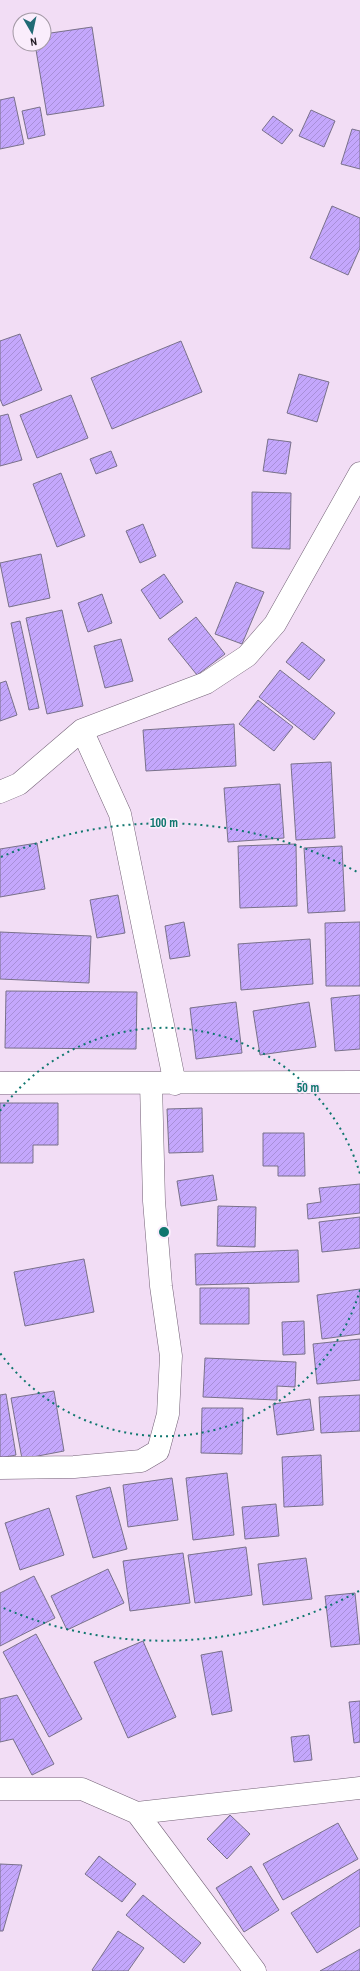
<svg xmlns="http://www.w3.org/2000/svg" width="360" height="1971" viewBox="0 0 360 1971" font-family="'Archivo Narrow',sans-serif">
<style>
.building{fill:url(#building-hatch);stroke:#79718a}
.lines{fill:none;stroke-linecap:round;stroke-linejoin:round}
.minor-casing{stroke:#746277;stroke-width:23}
.minor{stroke:#fff;stroke-width:22}
.ring{fill:none;stroke:#0f766e;stroke-width:2;stroke-dasharray:2 4}
.centre{fill:#0f766e;stroke:#faedfc;stroke-width:2}
.ring-label{font-size:12px;text-anchor:middle;font-weight:bold;fill:#0f766e;stroke:#faedfc;stroke-width:3;stroke-linejoin:round;paint-order:stroke}
</style>
<defs>
<pattern id="building-hatch" width="6" height="6" patternUnits="userSpaceOnUse"><rect width="6" height="6" fill="#c4a7fc"/><path d="M-1 1l2-2M0 6l6-6M5 7l2-2" fill="none" stroke="#a88fd8"/></pattern>
</defs>
<rect width="100%" height="100%" fill="#f2ddf5"/>
<path class="building" d="M92 27 104 106 47 115 35 44H44V34Z
M14 97 24 144 0 149V100Z
M40 107 45 135 28 139 22 111Z
M311 110 335 121 324 147 299 136Z
M273 116 293 130 282 144 262 130Z
M352 129 360 131V169L341 164Z
M332 206 360 218V248L348 275 310 258Z
M20 334 42 390 3 406 0 399V341Z
M181 341 202 392 112 429 91 378Z
M299 374 329 382 317 422 287 413Z
M71 395 88 438 37 458 20 415Z
M8 414 22 460 0 466V416Z
M268 439 291 442 286 474 263 471Z
M111 451 117 466 96 474 90 459Z
M61 473 85 536 57 547 33 484Z
M252 492 291 493 290 549 252 548Z
M143 524 156 556 140 563 126 531Z
M41 554 50 598 9 607 0 563Z
M164 574 183 602 160 619 141 590Z
M236 582 264 592 242 644 215 634Z
M102 594 112 623 88 632 78 603Z
M62 610 83 706 47 714 26 618Z
M196 617 225 654 197 675 168 639Z
M20 621 39 708 29 710 11 623Z
M121 639 133 681 105 688 94 646Z
M302 642 325 660 309 680 286 662Z
M280 670 335 713 314 740 259 697Z
M6 681 17 715 0 721V683Z
M258 700 293 727 274 751 239 724Z
M234 724 236 766 146 771 143 730Z
M331 762 335 838 296 840 291 764Z
M280 784 284 838 228 842 224 788Z
M37 843 45 889 0 897V849Z
M296 844 297 906 240 908 238 846Z
M342 846 345 911 308 913 304 848Z
M118 895 125 933 97 938 90 900Z
M184 922 190 956 170 959 165 926Z
M360 922V986H326L325 923Z
M0 932 91 936 89 983 0 979Z
M310 939 313 984 241 990 238 944Z
M6 991 137 992 136 1049 5 1048Z
M360 995V1049L335 1051 331 998Z
M236 1002 242 1053 196 1059 190 1008Z
M309 1002 316 1047 260 1055 253 1011Z
M0 1103H58V1145H33V1163H0Z
M202 1108 203 1152 169 1153 167 1109Z
M263 1133H304L305 1176H278V1166H263Z
M213 1175 217 1200 181 1206 177 1181Z
M360 1184V1213L308 1219 307 1204 321 1202 319 1188Z
M218 1206 256 1207 255 1247 217 1246Z
M360 1217V1248L322 1252 319 1222Z
M298 1250 299 1282 196 1285 195 1254Z
M84 1259 94 1312 25 1326 14 1272Z
M200 1288H249V1324H200Z
M360 1289V1334L322 1339 317 1295Z
M304 1321 305 1354 283 1355 282 1322Z
M360 1339V1380L317 1384 313 1344Z
M205 1358 296 1362 295 1387 277 1386V1400L203 1397Z
M54 1391 64 1451 22 1459 11 1398Z
M6 1394 16 1455 0 1458V1395Z
M360 1395V1431L321 1433 319 1397Z
M310 1399 314 1430 277 1435 273 1404Z
M202 1408H243L242 1454 201 1453Z
M321 1455 323 1505 284 1507 282 1457Z
M227 1473 234 1535 193 1540 186 1478Z
M172 1478 178 1520 128 1527 123 1485Z
M110 1487 127 1549 93 1558 76 1496Z
M276 1504 279 1536 245 1539 242 1507Z
M49 1508 64 1555 20 1570 5 1523Z
M246 1547 252 1595 195 1603 188 1555Z
M183 1553 190 1603 130 1611 123 1561Z
M306 1558 312 1599 263 1605 258 1564Z
M108 1569 124 1603 67 1630 51 1596Z
M34 1576 55 1618 0 1646V1593Z
M355 1593 360 1644 331 1647 325 1596Z
M36 1634 82 1719 49 1737 3 1652Z
M143 1641 176 1717 128 1738 94 1662Z
M222 1651 232 1711 212 1715 201 1655Z
M17 1695 54 1764 32 1775 13 1739 0 1742V1699Z
M360 1701V1742L354 1743 349 1702Z
M309 1735 312 1760 294 1762 291 1737Z
M230 1815 250 1834 227 1859 207 1839Z
M338 1823 358 1859 283 1900 263 1864Z
M99 1856 136 1884 122 1902 85 1874Z
M0 1864 22 1865 3 1931H0Z
M251 1866 279 1910 244 1932 216 1888Z
M360 1869V1926L317 1953 291 1913Z
M143 1895 201 1943 184 1963 126 1915Z
M118 1931 144 1948 128 1971H93L92 1970Z
M360 1949V1971H320Z"/>
<g class="lines">
<defs>
<path id="minor" d="M82 730 120 814 175 1084
M0 792 19 784 82 730 206 683 247 656 275 624 360 473
M0 1083 360 1082
M0 1468 74 1467 141 1461 158 1451 168 1414 171 1356 161 1286 154 1201 151 1083
M0 1789H82L137 1813 360 1788
M137 1813 255 1971"/>
</defs>
<use href="#minor" class="minor-casing"/>
<use href="#minor" class="minor"/>
</g>
<g class="ring">
<path d="M360 1290A204 204 0 0 1 0 1353M0 1111A204 204 0 0 1 360 1174"/>
<path d="M359 1591A409 409 0 0 1 1 1607M1 857A409 409 0 0 1 359 873"/>
</g>
<circle cx="164" cy="1232" r="6" class="centre"/>
<g class="ring-label">
<text x="164" y="827">100 m</text>
<text x="308" y="1092">50 m</text>
</g>
<g transform="translate(32 32) rotate(171)"><circle r="19" fill="#faedfc" stroke="#a399a5"/>
<path d="M0-3L7 15L0 10L-7 15Z" fill="#216a75"/>
<text y="-6" font-size="11" font-weight="bold" text-anchor="middle" fill="#211a23">N</text>
</g>
</svg>
